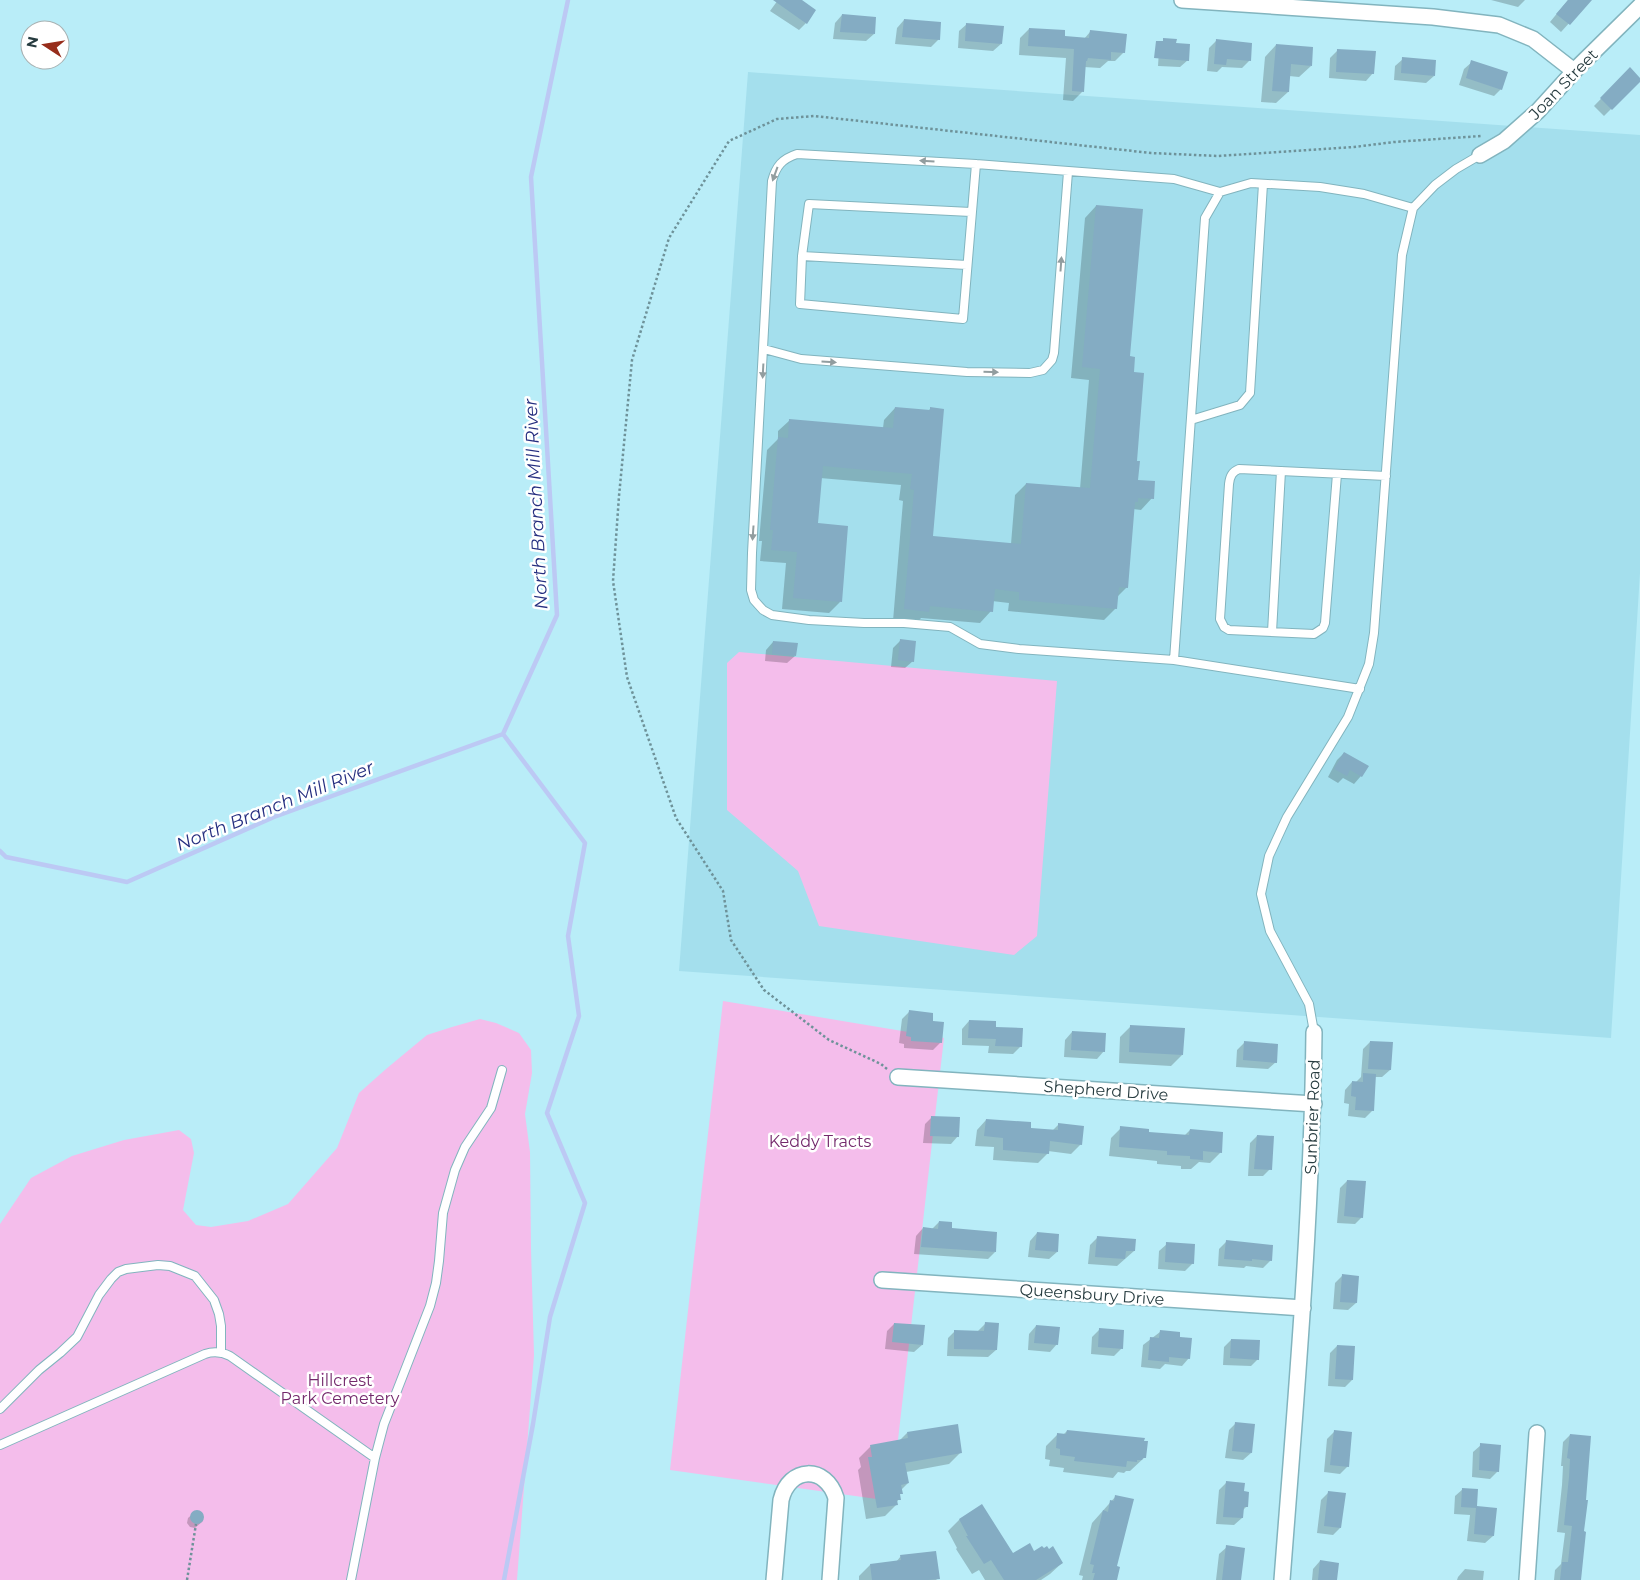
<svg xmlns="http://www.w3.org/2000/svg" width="1640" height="1580" viewBox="0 0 1640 1580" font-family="Montserrat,sans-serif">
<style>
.built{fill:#a4dfed}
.green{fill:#f4bdeb}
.shadow{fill:#0003}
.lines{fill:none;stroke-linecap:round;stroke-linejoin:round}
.stream{stroke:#bcc9f4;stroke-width:4.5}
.building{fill:#84acc3}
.service-casing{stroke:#82b4be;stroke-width:10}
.minor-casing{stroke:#82b4be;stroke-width:18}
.path{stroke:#6e9299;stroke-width:2.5;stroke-dasharray:2.5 2.5;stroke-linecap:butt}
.service{stroke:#fff;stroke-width:8}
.minor{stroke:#fff;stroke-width:15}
.oneway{fill:#929d9f}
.labels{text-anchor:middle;stroke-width:5;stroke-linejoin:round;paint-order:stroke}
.street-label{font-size:16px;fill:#263b3f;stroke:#fff}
.park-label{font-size:16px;fill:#74296c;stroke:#fff}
.water-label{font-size:18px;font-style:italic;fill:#262f80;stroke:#fff}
</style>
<rect width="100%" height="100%" fill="#b9edf8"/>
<path class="built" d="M748 72 1640 135V573L1611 1038 679 971Z"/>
<path class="green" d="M739 652 1057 681 1037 936 1014 955 819 926 798 871 727 810V663Z
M723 1001 944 1038 891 1501 670 1470Z
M480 1019 496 1023 519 1033 531 1050 532 1073 525 1114 530 1152 531 1249 534 1355 517 1580H0V1224L31 1178 72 1156 124 1140 179 1130 191 1139 194 1153 183 1210 196 1225 211 1227 248 1221 288 1204 337 1148 359 1093 386 1069 427 1035 452 1027Z"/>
<path class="shadow" d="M778 0H799L806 23 799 30 770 11Z
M1491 0H1525L1518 7Z
M1568 0H1590L1561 32 1550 22Z
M842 15 874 34 866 41 833 39 835 23Z
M904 20 939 39 931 47 895 44 897 28Z
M967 24 1001 44 993 51 958 48 959 31Z
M1029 29 1064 37 1084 39 1090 32 1124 52 1115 61H1108L1100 68 1084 67 1082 92 1073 101 1063 100 1066 58 1019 55 1020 38Z
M1216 41 1251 44 1249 61 1242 68 1222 67 1217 72 1207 71 1209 48Z
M1276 45 1311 66 1299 77 1289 76 1288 92 1276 103 1261 102 1265 57Z
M1159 50 1188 60 1180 67 1158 66Z
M1338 50 1373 73 1366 81 1329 78 1330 58Z
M1403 59 1434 76 1426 83 1394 80 1395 66Z
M1472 62 1501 89 1494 96 1459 85 1464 69Z
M1630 69 1640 80 1604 116 1594 106Z
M1096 206 1129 357 1137 481 1152 498 1141 510 1133 509 1127 587 1117 597 1116 608 1104 620 1008 611 1009 603 992 601 991 611 980 623 921 618 917 623 893 621 903 501 899 500 901 485 820 478 816 525 840 602 829 613 782 609 786 563 760 561 762 541H759L767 450 778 439V431L790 420 883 428 884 420 895 408 928 411 930 409 932 538 1011 544 1015 495 1026 484 1080 489 1089 380 1071 378 1085 218Z
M900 641 913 661 905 668 891 667 893 648Z
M773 642 795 656 787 663 765 661 766 650Z
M1344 753 1361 776 1354 784 1343 778 1338 783 1328 777 1337 760Z
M909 1012 941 1042 933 1050 904 1048V1044L899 1043 902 1019Z
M969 1021 995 1028 1021 1046 1013 1054 988 1053 989 1046 962 1045V1029Z
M1131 1026 1182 1055 1171 1066 1119 1063 1120 1037Z
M1072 1032 1104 1051 1097 1059 1064 1057 1065 1040Z
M1370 1042 1391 1043 1390 1070 1382 1077H1375L1373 1110 1365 1118 1348 1116 1349 1104 1344 1103 1345 1090 1352 1082H1356L1361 1077 1363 1049Z
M1244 1043 1276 1062 1268 1069 1236 1067 1237 1050Z
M932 1117 958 1136 951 1144 923 1143 925 1124Z
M986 1120 1030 1129 1052 1131 1059 1124 1081 1144 1071 1154 1048 1151V1153L1038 1163 993 1160 994 1147 975 1146 977 1130Z
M1121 1128 1148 1133 1184 1136 1190 1130 1221 1152 1210 1163 1199 1162 1191 1169H1181V1166L1157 1164V1161L1109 1156 1111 1138Z
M1257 1136 1270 1169 1263 1176H1248L1250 1143Z
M1347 1181 1362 1217 1355 1224 1337 1223 1340 1188Z
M939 1222 950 1230 995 1252 988 1259 914 1254 916 1236 923 1228 932 1229Z
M1037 1233 1057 1252 1049 1259 1028 1257 1030 1241Z
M1097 1238 1134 1251 1117 1266 1088 1264 1090 1245Z
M1227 1241 1271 1260 1263 1268 1246 1266 1244 1268 1218 1266 1219 1249Z
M1167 1244 1193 1263 1185 1271 1158 1269 1159 1251Z
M1343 1275 1356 1303 1348 1310 1333 1309 1335 1283Z
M894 1324 922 1345 914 1352 885 1349 887 1331Z
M985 1324 996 1350 988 1357 947 1356 948 1338 955 1331 977 1332Z
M1036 1326 1057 1344 1050 1352 1028 1350 1029 1334Z
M1099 1330 1122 1348 1114 1356 1091 1354 1092 1337Z
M1160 1332 1178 1338 1189 1358 1182 1366 1165 1364 1160 1369 1141 1367 1143 1345Z
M1231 1340 1258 1359 1251 1366 1223 1365 1224 1347Z
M1337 1346 1352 1380 1345 1387 1328 1386 1330 1353Z
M1236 1423 1251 1453 1243 1460 1225 1458 1229 1430Z
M1067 1431 1145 1457 1130 1471H1126L1124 1473 1118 1472 1113 1478 1063 1472 1064 1468 1049 1466 1050 1460 1045 1459 1046 1446 1057 1435H1063Z
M1335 1431 1348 1466 1340 1474 1324 1472 1327 1439Z
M907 1433 961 1452 949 1464 906 1472 908 1483 901 1490V1493L899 1496V1499L896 1503 897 1504 885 1516 866 1519 858 1470 861 1467 859 1458 871 1446 899 1441Z
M1570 1435 1584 1501 1579 1580H1554L1555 1570 1561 1564 1565 1533 1557 1532 1562 1485 1563 1466H1561L1563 1442Z
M1481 1445 1498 1471 1490 1479 1472 1477 1473 1452Z
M1226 1483 1243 1493 1247 1506 1242 1511V1518L1234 1525 1216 1524 1219 1490Z
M1463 1489 1476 1507 1496 1509 1493 1536 1485 1543 1467 1541 1470 1515 1454 1514 1455 1496Z
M1329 1492 1340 1528 1333 1535 1317 1533 1321 1500Z
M1116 1496V1580H1082L1083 1576 1079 1575 1092 1523Z
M982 1506 1013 1555 1034 1552 1062 1563 1050 1574 1041 1580H985L979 1570 972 1574 956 1549 957 1548 948 1531 959 1520Z
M196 1511 200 1512 203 1516V1521L195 1528 190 1527 187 1523 188 1518Z
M1227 1547 1240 1580H1216L1219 1554Z
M901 1556 938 1578 936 1580H859V1576L870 1565 896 1562Z
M1320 1561 1335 1580H1312L1313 1569Z
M1465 1569 1484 1571 1483 1580H1457L1458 1577Z"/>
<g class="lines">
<path class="stream" d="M503 734 585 843 568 936 579 1016 547 1113 585 1203 550 1317 533 1424 504 1580
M0 851 6 857 127 882 274 817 503 734 557 615 531 177 568 0"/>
</g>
<path class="building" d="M773 0H802L816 10 807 24Z
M1568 0H1592L1570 25 1556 14Z
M842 14 876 17 875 34 840 32Z
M904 19 941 22 940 40 902 37Z
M966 23 1004 26 1002 44 965 41Z
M1029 28 1065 30V36L1089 38 1090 30 1127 34 1125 53 1111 52V60L1088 58 1087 61H1086L1084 92 1072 91 1074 49 1028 46Z
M1163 38 1177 39 1176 43 1190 44 1189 61 1154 58 1156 41H1163Z
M1216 39 1252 43 1251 61 1227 59 1226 65 1214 64Z
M1276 44 1313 47 1312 66 1291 64 1289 92 1272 91Z
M1337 49 1376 51 1374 74 1336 72Z
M1402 57 1436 60 1435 76 1401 73Z
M1471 60 1508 72 1502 90 1466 78Z
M1630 67 1640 78V82L1612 110 1600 98Z
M1096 205 1143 209 1130 356 1135 357 1134 372 1144 373 1137 461H1140L1138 480 1155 481 1154 499 1138 498V502H1135L1128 588 1119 587 1117 609 1019 600V592L995 589 993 612 930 606 929 612 904 609 914 490 910 489 912 474 823 466 818 523 848 526 842 602 793 598 797 552 771 550 773 530H770L778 437 788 438 789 419 893 428 895 407 930 410V407L944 409 933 536 1021 544 1026 483 1090 488 1100 369 1082 367Z
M900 639 916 641 914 662 898 660Z
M773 641 798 643 796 656 772 654Z
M1344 752 1369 766 1362 777 1350 770 1347 776 1334 769Z
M909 1010 933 1013V1021L944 1022 942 1043 911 1041V1037L906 1036Z
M969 1020 996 1021V1027L1023 1028 1022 1047 995 1046 996 1039 968 1038Z
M1130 1025 1185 1028 1183 1055 1129 1052Z
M1072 1031 1106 1033 1105 1052 1071 1050Z
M1244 1041 1278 1044 1277 1063 1243 1060Z
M1370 1041 1393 1042 1391 1070 1368 1069Z
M1363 1073 1376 1074 1374 1111 1355 1110 1356 1097 1351 1096 1352 1081 1363 1082Z
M931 1116 960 1117 959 1137 930 1136Z
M986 1119 1031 1122V1128L1058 1130V1123L1084 1126 1082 1145 1050 1141 1049 1154 1003 1150V1138L984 1136Z
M1120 1126 1149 1129V1132L1189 1135 1190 1129 1223 1132 1222 1153 1203 1151V1160L1190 1159V1156L1167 1155V1151L1119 1147Z
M1257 1135 1274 1136 1272 1170 1254 1169Z
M1347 1180 1366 1181 1363 1218 1344 1216Z
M939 1221 952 1222V1228L997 1232 996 1252 921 1247 923 1227 938 1229Z
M1037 1232 1059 1234 1058 1252 1035 1250Z
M1097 1236 1136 1239 1135 1251H1126L1125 1259 1095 1257Z
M1226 1240 1273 1245 1272 1261 1252 1259V1261L1224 1259Z
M1166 1242 1195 1244 1194 1264 1165 1262Z
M1342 1274 1359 1276 1357 1303 1340 1302Z
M985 1322 999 1323 997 1350 954 1349V1330L984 1331Z
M894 1323 925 1325 923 1345 892 1342Z
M1036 1325 1060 1327 1058 1345 1034 1343Z
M1099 1328 1124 1330 1123 1349 1098 1347Z
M1160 1330 1180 1332V1337L1192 1338 1190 1359 1169 1357V1362L1148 1360 1150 1337 1159 1338Z
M1231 1339 1260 1340 1259 1360 1230 1358Z
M1337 1345 1355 1346 1353 1380 1335 1379Z
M1235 1422 1255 1424 1252 1453 1232 1451Z
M958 1424 962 1453 905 1463 909 1483 901 1485 903 1494H900L901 1500H897L898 1505 877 1508 868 1457H872L870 1445 908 1438 907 1432Z
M1067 1430 1145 1438 1144 1441H1148L1146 1458H1143L1142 1460H1137V1462L1127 1461 1126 1467 1074 1461 1075 1457 1060 1455V1449L1056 1448 1057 1433 1066 1434Z
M1334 1430 1352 1432 1349 1467 1330 1465Z
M1570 1434 1591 1436 1586 1500H1588L1584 1531 1586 1532 1581 1580H1560L1562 1562H1568L1572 1526 1564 1525 1569 1477 1570 1459 1567 1458Z
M1480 1443 1501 1445 1499 1472 1479 1470Z
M1226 1481 1245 1483 1244 1491 1249 1492 1248 1507H1244L1243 1518 1223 1517Z
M1462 1488 1478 1489 1477 1506 1497 1508 1494 1536 1474 1534 1476 1508 1461 1507Z
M1328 1491 1346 1493 1341 1528 1324 1526Z
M1115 1495 1134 1499 1117 1566 1120 1567 1117 1580H1093L1095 1573H1092L1094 1565 1090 1564 1103 1510 1108 1512 1110 1500 1114 1501Z
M982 1504 1013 1553 1030 1543 1034 1551 1042 1546 1044 1548 1047 1546 1049 1549 1053 1546 1063 1563 1036 1580H1004L991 1560 984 1564 966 1536H968L959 1519Z
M190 1517a7 7 0 1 1 14 0a7 7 0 1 1-14 0Z
M1226 1545 1245 1548 1241 1580H1222Z
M936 1551 940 1579 928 1580H872L870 1564 901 1560 900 1555Z
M1320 1560 1339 1563 1337 1580H1318Z"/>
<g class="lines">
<defs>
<path id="service" d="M971 212 809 204 802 256 800 304 963 319 976 164
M802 256 967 265
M764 349 801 359 967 372 1030 373 1043 370 1052 360 1054 353 1068 172
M1191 420 1240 405 1250 393 1263 184
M1337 474 1325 623 1323 628 1314 634 1229 630 1224 627 1220 619 1229 484C1230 476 1232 472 1239 469L1386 476
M1272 632 1281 471
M1174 660 1019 649 980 644 950 627 904 623H864L809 620 772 615 763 610 754 600 751 590 752 553 772 181C776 166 782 159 797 154L976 164 1174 179 1220 192
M1360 689 1174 660 1205 218 1220 192 1251 183 1320 187 1364 194 1413 208
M1314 1032 1309 1004 1270 931 1261 894 1269 856 1287 817 1348 717 1369 664 1374 633 1402 255 1413 208 1435 185 1456 169 1480 155
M0 1409 39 1370 60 1353 77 1337 99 1295 111 1279 118 1272 126 1269 158 1265 170 1266 195 1276 214 1300 219 1314 221 1326V1353
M0 1445 205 1354C214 1351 222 1352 230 1356L375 1458 384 1424 430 1306 436 1283 439 1261 443 1213 455 1170 465 1147 491 1108 502 1070
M351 1580 375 1458"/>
<path id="minor" d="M1182 0 1433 17 1499 25 1533 39 1574 71
M1480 155 1504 141 1538 111 1578 67 1640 6
M898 1077 1314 1104
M882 1280 1303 1308
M774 1580 781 1500C789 1466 826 1465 836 1498L830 1580
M1282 1580C1296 1398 1312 1215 1314 1032
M1527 1580 1537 1433"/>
</defs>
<use href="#service" class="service-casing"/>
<use href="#minor" class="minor-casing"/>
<path class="path" d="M887 1069 881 1064 829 1040 764 990 731 940 723 891 676 818 627 677 613 581 619 496 632 360 669 238 729 141 777 119 814 116 1151 153 1218 156 1354 147 1394 142 1481 136
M187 1580 196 1524"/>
<use href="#service" class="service"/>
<use href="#minor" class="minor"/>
</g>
<defs><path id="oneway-solid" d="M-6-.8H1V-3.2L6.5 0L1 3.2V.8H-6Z" transform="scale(1.25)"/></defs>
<g class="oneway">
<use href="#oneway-solid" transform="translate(927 161) rotate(-176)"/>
<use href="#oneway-solid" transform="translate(775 174) rotate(110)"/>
<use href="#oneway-solid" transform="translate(1061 264) rotate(-86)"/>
<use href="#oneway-solid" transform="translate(829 362) rotate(4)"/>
<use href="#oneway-solid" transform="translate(763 371) rotate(93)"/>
<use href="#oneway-solid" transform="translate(991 372) rotate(1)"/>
<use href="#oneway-solid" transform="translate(753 533) rotate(94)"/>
</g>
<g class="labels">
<g class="street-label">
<text transform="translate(1563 84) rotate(-46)" y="6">Joan Street</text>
<text transform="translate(1106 1090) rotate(4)" y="6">Shepherd Drive</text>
<text transform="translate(1312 1117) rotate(-88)" y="6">Sunbrier Road</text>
<text transform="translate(1092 1294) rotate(4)" y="6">Queensbury Drive</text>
</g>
<g class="park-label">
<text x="820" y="1147">Keddy Tracts</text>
<text x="340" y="1386">Hillcrest<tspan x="340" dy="18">Park Cemetery</tspan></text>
</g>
<g class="water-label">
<text transform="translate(536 504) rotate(-93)" y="6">North Branch Mill River</text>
<text transform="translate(275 806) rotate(-22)" y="6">North Branch Mill River</text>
</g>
</g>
<g transform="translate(45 45) rotate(282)"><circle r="24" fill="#ffffff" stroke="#a8b1b2"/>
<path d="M0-4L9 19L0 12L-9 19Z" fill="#972d1b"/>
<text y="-8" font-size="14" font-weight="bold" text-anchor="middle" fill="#263b3f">N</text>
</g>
</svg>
